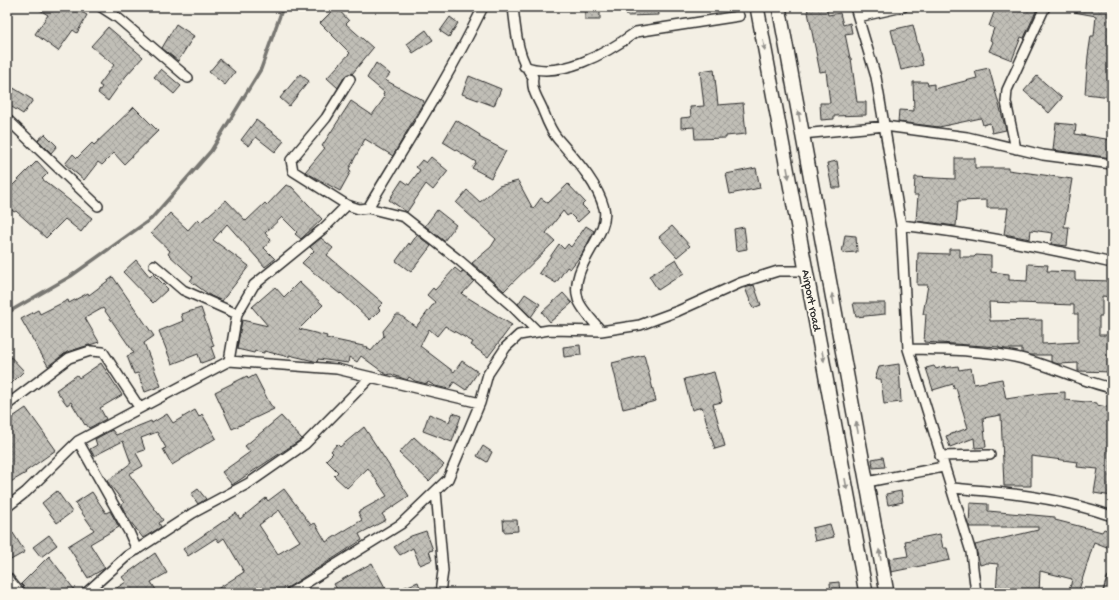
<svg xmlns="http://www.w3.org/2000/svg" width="1119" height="600" viewBox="0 0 1119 600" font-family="'Gochi Hand',sans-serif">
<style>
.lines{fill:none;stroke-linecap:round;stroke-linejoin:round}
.stream{stroke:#787772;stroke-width:3.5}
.building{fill:url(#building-cross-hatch);stroke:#2b2b2b;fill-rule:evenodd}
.minor-casing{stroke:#2b2b2b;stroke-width:12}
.secondary-casing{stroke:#2b2b2b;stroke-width:16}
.minor{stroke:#fbf7ec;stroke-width:9}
.secondary{stroke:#fbf7ec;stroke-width:13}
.oneway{fill:#93918c}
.labels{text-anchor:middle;stroke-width:4;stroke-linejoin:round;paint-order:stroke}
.street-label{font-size:12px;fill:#2b2b2b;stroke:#fbf7ec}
</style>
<defs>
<pattern id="building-cross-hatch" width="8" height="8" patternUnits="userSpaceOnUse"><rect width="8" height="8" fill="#c0beb6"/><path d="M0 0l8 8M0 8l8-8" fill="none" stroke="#a5a39d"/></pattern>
</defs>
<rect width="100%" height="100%" fill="#f3efe4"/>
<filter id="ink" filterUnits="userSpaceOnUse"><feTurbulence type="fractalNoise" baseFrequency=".025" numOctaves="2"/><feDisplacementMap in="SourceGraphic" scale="8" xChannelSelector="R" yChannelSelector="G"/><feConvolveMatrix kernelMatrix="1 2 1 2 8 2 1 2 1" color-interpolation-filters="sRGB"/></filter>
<g filter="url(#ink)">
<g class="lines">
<path class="stream" d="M7 313 71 276 151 219 211 151 261 69 283 7"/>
</g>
<path class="building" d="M35 7H72L87 15 77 33 73 30 58 51 35 34 48 15Z
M336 7 349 21 346 24 373 48 352 74 345 76 338 88 327 78 350 53 320 23Z
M626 7H658L659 15 627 16Z
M807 7H826L828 15 840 13 843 25 850 23 852 33 845 34 850 58H851L857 102H866V115L834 116V119L821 120 820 103H830L826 71 820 72Z
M996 7H1038L1024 38 1021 37 1012 60 989 51 993 42 990 40 994 28 989 26Z
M1075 7H1112V97L1085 94 1088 56 1091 36H1094L1096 16 1074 12Z
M585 10H600V20H585Z
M450 17 458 23 449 37 440 31Z
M176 24 194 36 178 61 162 48Z
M913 25 923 65 901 70 891 30Z
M108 27 143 57 126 76 108 101 98 93 102 87 99 85 114 65 91 46Z
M426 30 433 40 413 53 407 44Z
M220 59 235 72 225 85 209 72Z
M376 63 390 74 385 80 424 101 393 156 365 139 349 169 351 171 340 191 305 172 325 148 322 146 351 101 372 115 385 97 383 95 384 92 367 78Z
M989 68 1006 130 992 133 990 123 983 125 981 118 939 127 898 122 899 110 914 111 913 82H927L928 85 934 84V89L977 78 975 71Z
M161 69 181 86 174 94 154 77Z
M714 69 718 105 743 103 746 134 726 136V138L695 139 694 127 681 128V118L691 117 690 107 704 106 700 71Z
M300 74 309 81 289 106 280 98Z
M469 76 501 89 494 106 462 94Z
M1037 76 1062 98 1049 113 1024 91Z
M7 84 33 100 23 114 7 104Z
M134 107 158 131 124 164 114 153 102 165 98 162 84 180 65 164 73 154 77 158 92 143 94 145Z
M256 120 284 141 275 152 256 137 249 146 241 140Z
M456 120 480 135 479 137 506 151 491 178 472 168 476 162 443 142Z
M1056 123 1076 125 1075 134 1112 140V158L1053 150Z
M45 134 57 146 51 153 38 140Z
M431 157 448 171 433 190 426 184 407 212 389 200 402 180 409 185 420 170 416 167 422 160 426 163Z
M955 158H975V168H1008V170L1072 179 1064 227H1069L1067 246 1051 244 1053 233 1031 230 1030 239 1004 234 1008 208H987V200L958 201 956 226 916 221 918 195H914L915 177 955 179Z
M37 161 48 173 42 179 92 218 81 232 65 219 46 238 16 211 14 212 7 206V191Z
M837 161 841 188H832L827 163Z
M756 168 760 188 730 194 726 174Z
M518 181 533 209 541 198 548 203 568 184 585 202 582 205 589 212 578 222 570 214 567 216 563 211 546 233 555 241 504 291 472 263 491 247 496 239 456 203 467 190 480 202 499 186Z
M286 185 292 187 322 219 301 239 295 234 297 232 282 217 265 233 271 240 264 248 275 259 265 267 227 224 213 240 249 266 222 301 211 296 190 281 193 277 168 254 170 251 151 233 170 213 188 230 198 219 201 222 226 200 246 221 265 203 267 205Z
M437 210 456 225 444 241 425 226Z
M586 226 594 231 591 237 582 254 570 269 567 267 556 283 539 273 559 244 564 249 568 244 571 247Z
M672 226 690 246 677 257 659 237Z
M744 227 747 249 736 251 734 229Z
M417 235 431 246 411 272 396 261 409 243 410 245Z
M845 235 856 236 857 252 842 253Z
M321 238 333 248 327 255 383 303 378 308 380 310 370 320 341 293 340 294 302 263 314 251 310 247Z
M949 249H960V257H974L976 255 991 256V272L1009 274V280L1027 281 1028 264 1048 265 1047 271 1075 272V280L1112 281V297L1102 296V316H1099V335H1112V372L1078 371V363L1059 364 1051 362V355H1030L1022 353V349H1006L999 348V347L924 342 926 314H923L928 285H917L918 253 949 254ZM989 302 1074 305V314H1078V342L1042 344V320L990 321Z
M676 259 684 273 658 290 649 276Z
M136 260 150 277 153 274 168 289 153 303 123 272Z
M455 268 461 273 462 271 474 281 462 294 512 325 488 357 471 345 473 342 445 326 437 336 429 329 420 346 454 372 462 361 478 372 466 390 454 382 449 389 435 386 428 382 427 384 415 381 409 377 407 380 391 374 387 375 361 356 357 362 349 357 348 363 318 359 317 362 314 361 289 355V357L264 351V353L255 351 254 353 237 349 242 320 268 326 252 307 275 287 284 297 299 282 323 305 299 329 327 336 326 338 368 347 367 348 371 351 384 336 383 331 396 315H400L416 327 435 302 427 295 433 288 435 290Z
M113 277 154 336 144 343 161 386 145 392 138 373 134 374 127 356 134 353 103 308 85 318 99 342 67 352 48 366 21 319 38 310 40 314 68 300 69 303 88 293 89 295Z
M754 285 761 305 753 308 745 288Z
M563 293 572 303 550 322 542 312Z
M525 294 540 304 531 317 518 304Z
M853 303H885V314L856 317Z
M201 308 214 346 211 347 215 358 201 363 198 354 172 364 159 331 183 321 181 314Z
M580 345 581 355 564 357 563 347Z
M7 353 24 371 7 388Z
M644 355 656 401 623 409 612 363Z
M101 363 122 395 100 408 106 419 89 428 86 424 85 425 71 402 67 405 56 390 77 375 79 378Z
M899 364 901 402 884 404 881 379H875L879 367Z
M934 366 936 369 945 366V368L958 366 959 370 971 368 974 384 1002 379 1006 399 1045 393 1065 392V400L1097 403V405L1112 408V496L1094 493 1098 469 1077 467 1078 462 1031 456V486H1004L1001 415 983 418 986 447 975 448 974 438 950 447 946 436 968 428 956 388 954 389 953 384 933 390 926 368Z
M714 372 722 402 713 404 725 446 715 449 702 407 692 410 684 379Z
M255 375 270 404 274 409 232 429 215 392 247 376 248 379Z
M26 408 56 450 25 472 26 473 7 484V421Z
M195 410 199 417 202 414 216 438 172 465 163 449 166 448 157 432 141 438 145 450 136 453 143 466 129 474 163 520 159 523 161 527 143 538 130 521 121 505 124 503 107 481 131 463 123 441 94 456 90 449 97 445 95 439 112 430 116 435 151 421 152 423 167 414 173 423Z
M453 413 461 416 452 442 423 431 429 414 449 422Z
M281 416 302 439 232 485 222 472 250 452 245 446Z
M364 427 409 496 382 514 386 520 359 534 362 540 287 588 284 593H211L244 572 224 538 219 542 216 538 188 556 183 549 236 513 240 519 266 498 268 501 284 489 311 525 315 523 326 542 362 520 358 512 387 496 368 468 347 488 334 476 338 472 326 460 333 453 331 451 337 444 340 447ZM279 510 300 541 278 554 259 525Z
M414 437 444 465 429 481 399 453Z
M483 446 492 452 487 462 477 456Z
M883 457 885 467 873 468 872 459Z
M198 489 206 499 198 504 191 494Z
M57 491 72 512 57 523 42 503Z
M901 491 903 502 888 505 886 494Z
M92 492 106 513 110 511 119 527 90 544 105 568 88 578 68 546 94 530 75 503Z
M970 503 988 504V511L1055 517V520L1102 532 1104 529 1112 532V549L1094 542 1078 593H1069L1072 579 1040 571 1039 593H996L998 564 987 563 980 565 975 545 1038 530V527H969Z
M503 520H517L518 531 504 532Z
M830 524 834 537 815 541 812 528Z
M426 531 433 550 429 551 432 560 420 565 413 548 400 555 394 547 411 536Z
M13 533 25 552 7 562V537Z
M940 534 943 548H947L950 560 891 572 889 559 908 556 905 541Z
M49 535 57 545 41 557 33 547Z
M155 553 167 573 151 582 158 593H109L126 582 122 577Z
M49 556 70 584 77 593H30L21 584Z
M372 563 388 593H339L334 584Z
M418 582 422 593H392V592Z
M839 582 840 593H831L830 583Z"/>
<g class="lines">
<defs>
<path id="minor" d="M101 7 118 18 188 78
M513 7C516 31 517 57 533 77 531 89 537 97 542 108 546 118 550 130 557 138 574 158 597 182 604 208 611 235 568 266 578 299 580 308 595 323 601 331
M855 7 876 77 901 225 908 349 971 552 976 593
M858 17 903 7
M524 66C560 80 607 53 636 32L739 16
M7 119 98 206
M802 134 885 126 967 137 1043 155 1112 164
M1016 149 1006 102 1007 90 1045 7
M347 205 293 171 291 160 326 118 350 79
M368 208C408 141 449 77 483 7
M901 225C972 233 1042 247 1112 263
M154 265 183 290 237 314
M908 349C944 350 981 350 1015 357 1049 364 1079 381 1112 388
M229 361 337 369 480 403
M7 405 69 358 90 351 103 352 139 407
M78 441 129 532 137 550
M940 456 990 455
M867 482 943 467
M952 488C1010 493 1057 497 1112 516
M436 491 443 571 440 593
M7 507 26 492 78 441 229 361 237 314 254 285 324 228 347 205 359 209 368 208 404 217 460 261 512 306 538 332
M7 577 20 593
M86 593 127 556 193 513 249 483 305 444 371 377
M290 593 401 524 448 479 480 403 488 374 506 347 519 335 549 330 601 331 640 325 678 311 740 283 778 271H799L807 274
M1108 593 1112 580"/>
<path id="secondary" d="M757 7 866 593
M779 7 887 593"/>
</defs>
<use href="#minor" class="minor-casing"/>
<use href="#secondary" class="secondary-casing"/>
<use href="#minor" class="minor"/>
<use href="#secondary" class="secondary"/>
</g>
<defs><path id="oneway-solid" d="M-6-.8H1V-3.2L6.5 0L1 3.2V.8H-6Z"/></defs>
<g class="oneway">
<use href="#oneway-solid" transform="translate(764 45) rotate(79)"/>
<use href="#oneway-solid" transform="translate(799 116) rotate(-100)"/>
<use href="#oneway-solid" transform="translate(788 173) rotate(80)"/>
<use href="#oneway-solid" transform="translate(833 299) rotate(-101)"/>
<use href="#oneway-solid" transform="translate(823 356) rotate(79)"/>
<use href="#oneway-solid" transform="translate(857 427) rotate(-101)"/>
<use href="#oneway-solid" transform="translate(846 484) rotate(80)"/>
<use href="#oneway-solid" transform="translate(880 555) rotate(-100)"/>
</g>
</g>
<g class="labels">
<g class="street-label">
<text transform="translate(812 300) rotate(79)" y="4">Airport road</text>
</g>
</g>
<rect width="1119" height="600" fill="none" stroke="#fbf7ec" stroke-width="24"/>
<rect x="12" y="12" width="1095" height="576" fill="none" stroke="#2b2b2b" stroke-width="1.5" filter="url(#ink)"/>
</svg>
